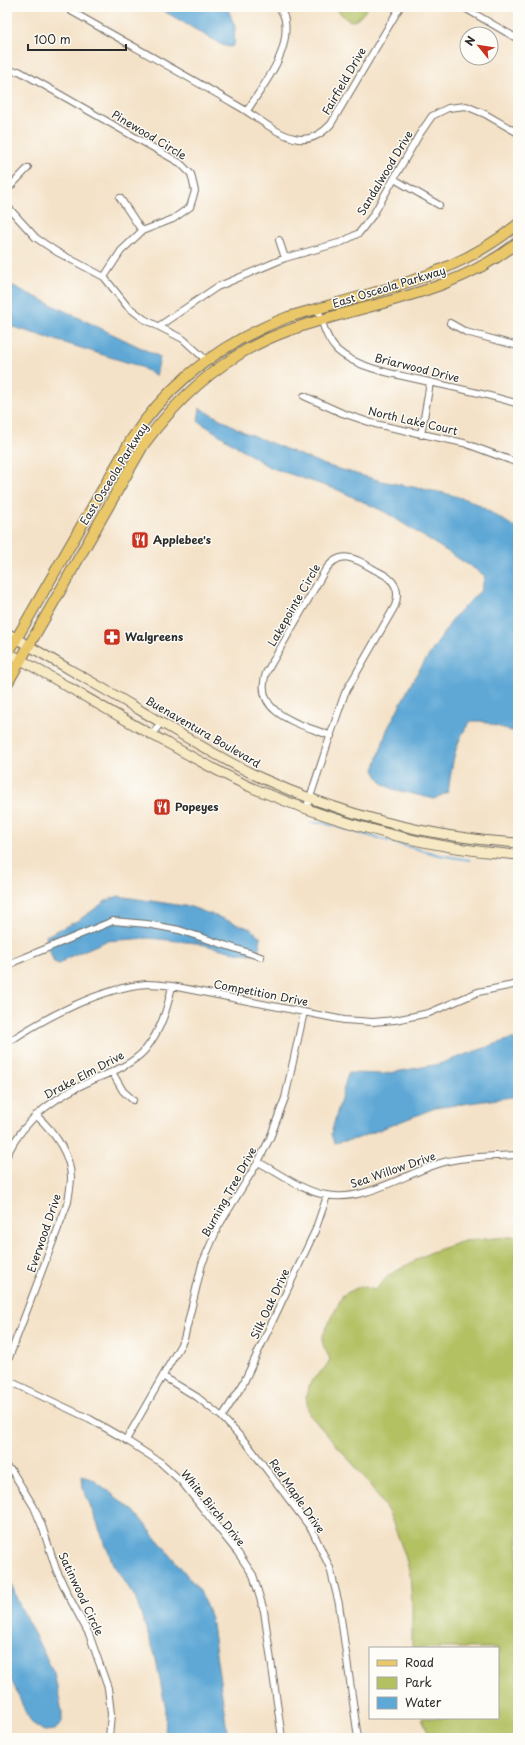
<svg xmlns="http://www.w3.org/2000/svg" width="525" height="1745" viewBox="0 0 525 1745" font-family="'Playpen Sans',sans-serif">
<style>
.green{fill:#b4c163;stroke:#707647}
.water{fill:#5ea8d6;stroke:#446a80}
.lines{fill:none;stroke-linecap:round;stroke-linejoin:round}
.stream{stroke:#5ea8d6;stroke-width:2}
.street-casing{stroke:#716b62;stroke-width:8}
.secondary-casing{stroke:#716b62;stroke-width:11}
.primary-casing{stroke:#716b62;stroke-width:12}
.street{stroke:#fff;stroke-width:6}
.secondary{stroke:#f7e9c3;stroke-width:9}
.primary{stroke:#eac769;stroke-width:10}
.labels{text-anchor:middle;stroke-width:3;stroke-linejoin:round;paint-order:stroke}
.street-label{font-size:11px;fill:#2b2b2b;stroke:#fdfcf7}
.poi-label{font-size:11px;font-weight:bold;fill:#2b2b2b;stroke:#fdfcf7;text-anchor:start}
</style>
<rect width="100%" height="100%" fill="#fdfcf7"/>
<filter id="ink" filterUnits="userSpaceOnUse"><feTurbulence type="fractalNoise" baseFrequency=".025" numOctaves="2"/><feDisplacementMap in="SourceGraphic" scale="8" xChannelSelector="R" yChannelSelector="G"/><feConvolveMatrix kernelMatrix="1 2 1 2 8 2 1 2 1" color-interpolation-filters="sRGB"/></filter>
<filter id="wash" filterUnits="userSpaceOnUse"><feTurbulence type="fractalNoise" baseFrequency=".012" numOctaves="4" result="noise"/><feDisplacementMap in="SourceGraphic" scale="16" xChannelSelector="R" yChannelSelector="G"/><feGaussianBlur stdDeviation="0.9" result="paint"/><feColorMatrix in="noise" values="0 0 0 0 0 0 0 0 0 0 0 0 0 0 0 0 0 1.4 0 .05"/><feComposite in="paint" operator="in"/></filter>
<g filter="url(#wash)">
<rect width="100%" height="100%" fill="#f4e2c8"/>
<path class="green" d="M335 7H368C354 27 349 24 335 7Z
M518 1236V1738H431L422 1718H498V1648H412V1602L410 1574 405 1555 389 1513 366 1479 309 1414 306 1397 308 1387 312 1380 326 1367 330 1359 323 1345V1335L343 1295 361 1286 375 1290 389 1275 431 1252 464 1241Z"/>
<path class="water" d="M157 7H227L235 27 234 45 230 47 222 45Z
M7 281 13 286 160 357 156 376 139 366 7 325Z
M200 408 244 432 325 465 381 481 444 493 472 501 518 529V733L481 721H471C454 741 452 767 448 792L434 799 392 789 381 782 374 770 387 730 414 678 455 616 481 590 485 576 475 569 385 512 338 490 269 467 198 421Z
M118 896 191 907 251 929 261 938 259 950 255 954 238 953 196 943 149 938 106 941 67 958 59 964 54 962 47 944 46 936 79 920 106 901Z
M510 1039H518V1096L435 1108 356 1139 334 1143 331 1134 348 1073 384 1074 439 1064Z
M82 1476 94 1480 134 1511 200 1591 211 1618 228 1738H165L166 1710 155 1655 135 1597 113 1564 83 1487Z
M7 1573 18 1602 54 1673 62 1712V1723L55 1730 44 1731 32 1723 25 1711 7 1670Z"/>
<g class="lines">
<path class="stream" d="M311 823H323L439 855 470 860"/>
</g>
</g>
<g filter="url(#ink)">
<g class="lines">
<defs>
<path id="street" d="M68 7 71 11C127 43 183 74 238 106 256 116 274 133 294 138 309 142 321 135 331 124L400 7
M463 7 518 39
M7 72 19 71 180 163 191 174 195 191 190 207 173 219 142 231 121 251 104 277
M247 111C263 85 290 54 285 21 285 16 281 11 279 7
M394 179 439 205
M7 190 28 168
M120 198 142 231
M7 206 36 238 57 252 104 277 127 306 144 319 183 339 206 360
M279 240 285 258
M318 308C322 322 326 339 337 350 355 367 393 374 416 379 450 387 485 393 518 404
M450 323 466 332 518 346
M159 326 217 287 285 258 342 242 359 233 373 215 419 135 432 116 448 108 466 106 485 114 518 133
M304 396 342 413 375 424 464 443 518 463
M421 435 430 383
M152 735 161 722
M306 809C319 771 331 732 345 693L395 606C397 600 398 594 396 588 392 578 383 574 375 570 355 558 340 548 324 572L266 673C252 715 302 724 331 736
M7 967 16 961 113 921 147 924 179 930 261 957
M7 1043C44 1018 103 987 147 984 155 984 164 985 172 986L344 1020 373 1022 395 1020 429 1013 478 992 518 984
M112 1072 123 1091 133 1100
M7 1155C25 1117 58 1095 95 1079 113 1072 132 1064 145 1050 161 1030 167 1010 172 986
M258 1162C279 1173 302 1191 326 1195 367 1203 409 1170 448 1161 471 1156 495 1156 518 1155
M7 1363 68 1202C69 1194 71 1185 71 1177 70 1152 53 1131 36 1115
M164 1377 197 1397 222 1417 248 1445 312 1530 330 1568 339 1604 358 1738
M7 1380 90 1419 126 1440 160 1462 181 1481 238 1553 253 1575 264 1611 282 1738
M222 1417 243 1384 315 1231 327 1196
M126 1440 184 1339 202 1264 218 1227 258 1162 270 1138 285 1098 304 1012
M7 1468 12 1471 34 1507 42 1526 56 1569 68 1595 89 1634 108 1688 111 1714 109 1738"/>
<path id="secondary" d="M7 633C52 660 98 685 143 712 181 734 219 758 259 777 339 814 430 838 518 843
M7 652C61 682 113 714 167 743 196 759 225 776 255 789 339 824 427 849 518 855"/>
<path id="primary" d="M7 655 131 440C169 382 223 342 288 317 366 294 453 278 518 224
M7 684 144 444C181 394 227 353 287 331 364 303 452 296 518 242"/>
</defs>
<use href="#street" class="street-casing"/>
<use href="#secondary" class="secondary-casing"/>
<use href="#primary" class="primary-casing"/>
<use href="#street" class="street"/>
<use href="#secondary" class="secondary"/>
<use href="#primary" class="primary"/>
</g>
</g>
<defs>
<symbol id="restaurant-square" viewBox="-11 -11 22 22"><rect x="-9" y="-9" width="18" height="18" rx="4" fill="#c8321e" stroke="#fdfcf7"/><path d="M-5-6h1v4h1v-4h1v4h1v-4h1v5L-1.5 .5V6h-2V.5L-5-1ZM5-6V6H3V1.5H1.5Q1.5-4 5-6Z" fill="#fff"/></symbol>
<symbol id="pharmacy-square" viewBox="-11 -11 22 22"><rect x="-9" y="-9" width="18" height="18" rx="4" fill="#c8321e" stroke="#fdfcf7"/><path d="M-2-6h4v4h4v4h-4v4h-4v-4h-4v-4h4Z" fill="#fff"/></symbol>
</defs>
<g fill-rule="evenodd">
<use href="#restaurant-square" x="130" y="530" width="20" height="20"/>
<use href="#pharmacy-square" x="102" y="627" width="20" height="20"/>
<use href="#restaurant-square" x="152" y="797" width="20" height="20"/>
</g>
<g class="labels">
<g class="street-label">
<text transform="translate(344 81) rotate(-60)" y="4">Fairfield Drive</text>
<text transform="translate(149 135) rotate(31)" y="4">Pinewood Circle</text>
<text transform="translate(385 173) rotate(-59)" y="4">Sandalwood Drive</text>
<text transform="translate(389 287) rotate(-17)" y="4">East Osceola Parkway</text>
<text transform="translate(417 368) rotate(14)" y="4">Briarwood Drive</text>
<text transform="translate(413 421) rotate(13)" y="4">North Lake Court</text>
<text transform="translate(114 474) rotate(-58)" y="4">East Osceola Parkway</text>
<text transform="translate(294 605) rotate(-60)" y="4">Lakepointe Circle</text>
<text transform="translate(203 732) rotate(30)" y="4">Buenaventura Boulevard</text>
<text transform="translate(261 993) rotate(11)" y="4">Competition Drive</text>
<text transform="translate(84 1075) rotate(-28)" y="4">Drake Elm Drive</text>
<text transform="translate(393 1170) rotate(-19)" y="4">Sea Willow Drive</text>
<text transform="translate(229 1192) rotate(-61)" y="4">Burning Tree Drive</text>
<text transform="translate(44 1233) rotate(-71)" y="4">Everwood Drive</text>
<text transform="translate(270 1304) rotate(-65)" y="4">Silk Oak Drive</text>
<text transform="translate(297 1496) rotate(55)" y="4">Red Maple Drive</text>
<text transform="translate(213 1508) rotate(51)" y="4">White Birch Drive</text>
<text transform="translate(81 1594) rotate(65)" y="4">Satinwood Circle</text>
</g>
<g class="poi-label">
<text x="153" y="544">Applebee's</text>
<text x="125" y="641">Walgreens</text>
<text x="175" y="811">Popeyes</text>
</g>
</g>
<rect width="525" height="1745" fill="none" stroke="#fdfcf7" stroke-width="24"/>
<rect x="369" y="1647" width="130" height="72" fill="#fdfcf7" stroke="#a9a8a5"/>
<rect x="377" y="1660" width="20" height="6" fill="#eac769" stroke="#a9a8a5"/>
<text x="405" y="1667" font-size="12" fill="#2b2b2b">Road</text>
<rect x="377" y="1677" width="20" height="12" fill="#b4c163" stroke="#a9a8a5"/>
<text x="405" y="1687" font-size="12" fill="#2b2b2b">Park</text>
<rect x="377" y="1697" width="20" height="12" fill="#5ea8d6" stroke="#a9a8a5"/>
<text x="405" y="1707" font-size="12" fill="#2b2b2b">Water</text>
<g transform="translate(479 46) rotate(300)"><circle r="19" fill="#fdfcf7" stroke="#a9a8a5"/>
<path d="M0-3L7 15L0 10L-7 15Z" fill="#c8321e"/>
<text y="-6" font-size="11" font-weight="bold" text-anchor="middle" fill="#2b2b2b">N</text>
</g>
<path d="M28 44v6h98v-6" fill="none" stroke="#2b2b2b" stroke-width="2"/>
<text x="34" y="44" font-size="12" fill="#2b2b2b" stroke="#fdfcf7" stroke-width="3" paint-order="stroke">100 m</text>
</svg>
